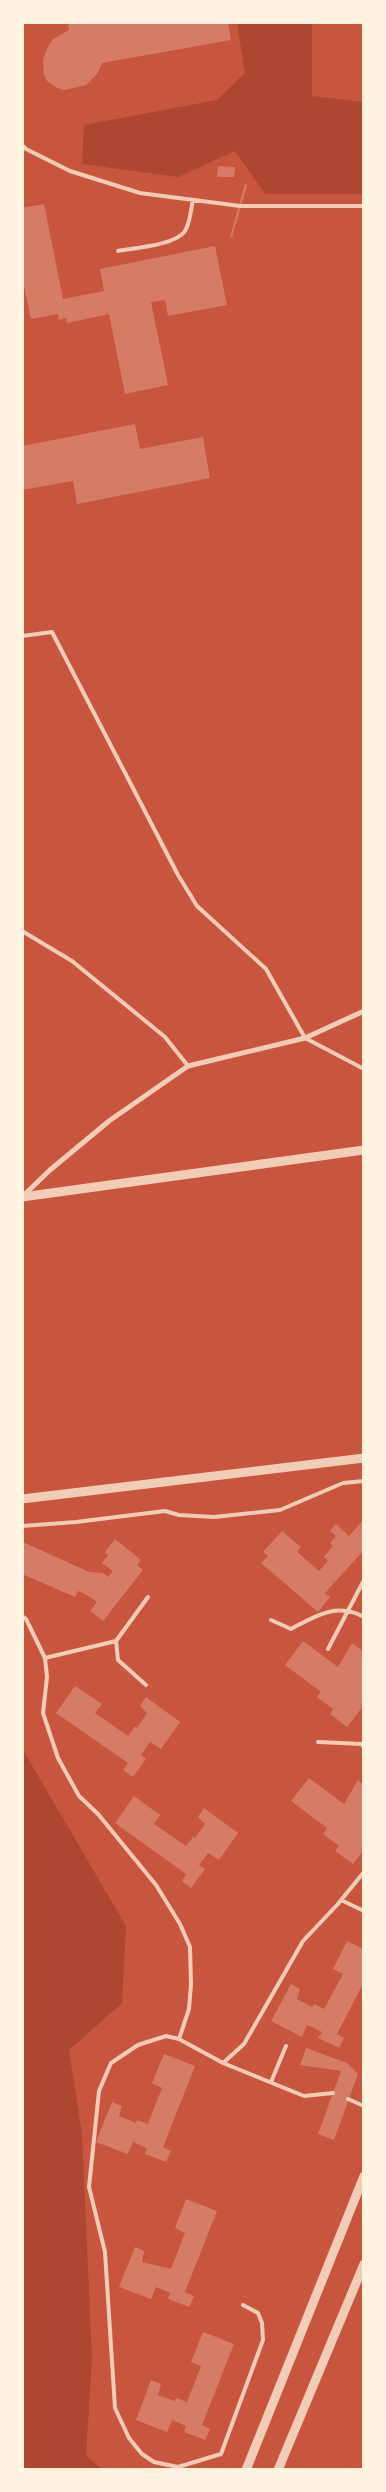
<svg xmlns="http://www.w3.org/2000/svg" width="386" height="2492" viewBox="0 0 386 2492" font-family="Helvetica,sans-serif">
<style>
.green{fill:#ae4732}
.building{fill:#d67c66}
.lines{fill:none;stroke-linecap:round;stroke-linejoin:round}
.service{stroke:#f1ccb7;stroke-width:4}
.minor{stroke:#f1ccb7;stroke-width:5}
.tertiary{stroke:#f1ccb7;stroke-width:9}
</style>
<rect width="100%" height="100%" fill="#c8553d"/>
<path class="green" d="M237 23H312V96L363 102V194H265L235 151 178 177 82 164 84 125 217 100 245 73Z
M23 1750 126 1926 122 2003 69 2050 82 2134 92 2358 86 2456 102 2469H23Z"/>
<path class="building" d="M68 22H228L231 40 102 63 97 74 86 85 64 90 57 88 47 81 44 75 43 61 47 48 53 39 69 30Z
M218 166 235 167 234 177H217Z
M245 184 247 185 232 237H230Z
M44 204 63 299 104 291 100 269 215 246 227 305 168 316 165 300 151 302 168 385 125 394 109 314 67 323 66 318 59 320 58 314 31 319 22 277V208Z
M135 424 140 449 203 437 210 478 77 504 73 481 22 490V446Z
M364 1519V1550L325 1593 330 1597 318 1612 261 1563 268 1556 263 1552 282 1531 301 1547 297 1552 319 1571 328 1561 324 1557 333 1546 330 1543 336 1536 330 1531 336 1524 349 1536Z
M115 1539 141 1560 137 1565 143 1570 103 1621 90 1611 97 1602 87 1595 78 1591 75 1597 22 1574 23 1542 89 1572 103 1573 108 1577 113 1571 102 1563 108 1555 105 1552Z
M303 1641 338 1667 352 1643 364 1652V1705L347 1727 330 1714 333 1709 317 1697 321 1692 285 1665Z
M75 1686 102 1704 95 1713 128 1736 135 1726 137 1728 147 1713 140 1706 146 1697 180 1722 161 1749 150 1742 141 1755 146 1759 133 1777 123 1770 128 1763 56 1713Z
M309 1778 344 1804 358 1780 364 1785V1849L353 1864 335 1851 339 1846 323 1834 327 1828 291 1801Z
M134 1796 160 1815 154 1824 186 1846 193 1837 195 1838 205 1824 198 1817 204 1808 238 1833 219 1860 208 1853 199 1865 205 1869 191 1888 182 1881 186 1874 115 1823Z
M347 1941 364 1949V1982L337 2034 344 2038 339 2048 318 2038 322 2032 307 2025 302 2037 271 2021 291 1984 300 1989 297 1999 312 2007 314 2004 324 2009 343 1974 333 1969Z
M306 2048 347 2063 358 2074 334 2140 318 2134 341 2071 300 2065Z
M164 2054 195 2066 163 2147 171 2151 166 2162 145 2154 147 2148 133 2142 128 2154 96 2142 112 2102 122 2106 119 2116 136 2123 137 2120 148 2124 162 2088 152 2083Z
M186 2199 217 2211 185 2292 194 2296 189 2307 168 2299 170 2293 156 2287 151 2299 119 2287 135 2247 144 2251 142 2262 171 2269 185 2233 175 2228Z
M203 2332 234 2344 202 2425 210 2429 205 2440 184 2432 186 2426 172 2420 167 2432 136 2420 151 2380 161 2384 158 2395 175 2401 176 2398 187 2402 201 2366 191 2362Z"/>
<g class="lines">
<path class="service" d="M22 145 26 149 70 171 140 193 240 206H364
M118 251C135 248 176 245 185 231 190 223 191 209 193 200
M22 636 52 632 178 875 197 906 266 969 305 1038 364 1069
M22 931 72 961 165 1037 188 1066
M22 1526 76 1522 165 1511 179 1515 214 1517 280 1510 343 1483 364 1481
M22 1616 26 1619 45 1658 47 1677 43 1713 58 1758 79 1796 98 1814 156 1885 180 1924 190 1947 191 1984 189 2009 179 2039
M271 1620 291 1629C315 1616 337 1602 364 1617
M116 1641 118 1660 146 1685
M328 1649 364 1580
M45 1658 116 1641 148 1597
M318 1742 362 1744
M364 1742 362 1744 364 1748
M341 1900 364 1911
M223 2063 244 2044 303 1941 337 1905 364 1872
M271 2082 286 2046
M348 2099 364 2106
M243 2305 258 2313 262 2323 263 2340 221 2454 178 2467 154 2462 142 2454 129 2438 115 2408 105 2252 89 2187 99 2091 111 2063 138 2045 166 2036 179 2039 223 2063 304 2096 333 2093"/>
<path class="minor" d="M23 1196 50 1170 109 1121 188 1066 305 1038 364 1011"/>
<path class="tertiary" d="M22 1197 364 1150
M22 1499 364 1458
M246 2470 364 2176
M278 2470 364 2264"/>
</g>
<rect width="386" height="2492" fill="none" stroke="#fff3e0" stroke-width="48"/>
</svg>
